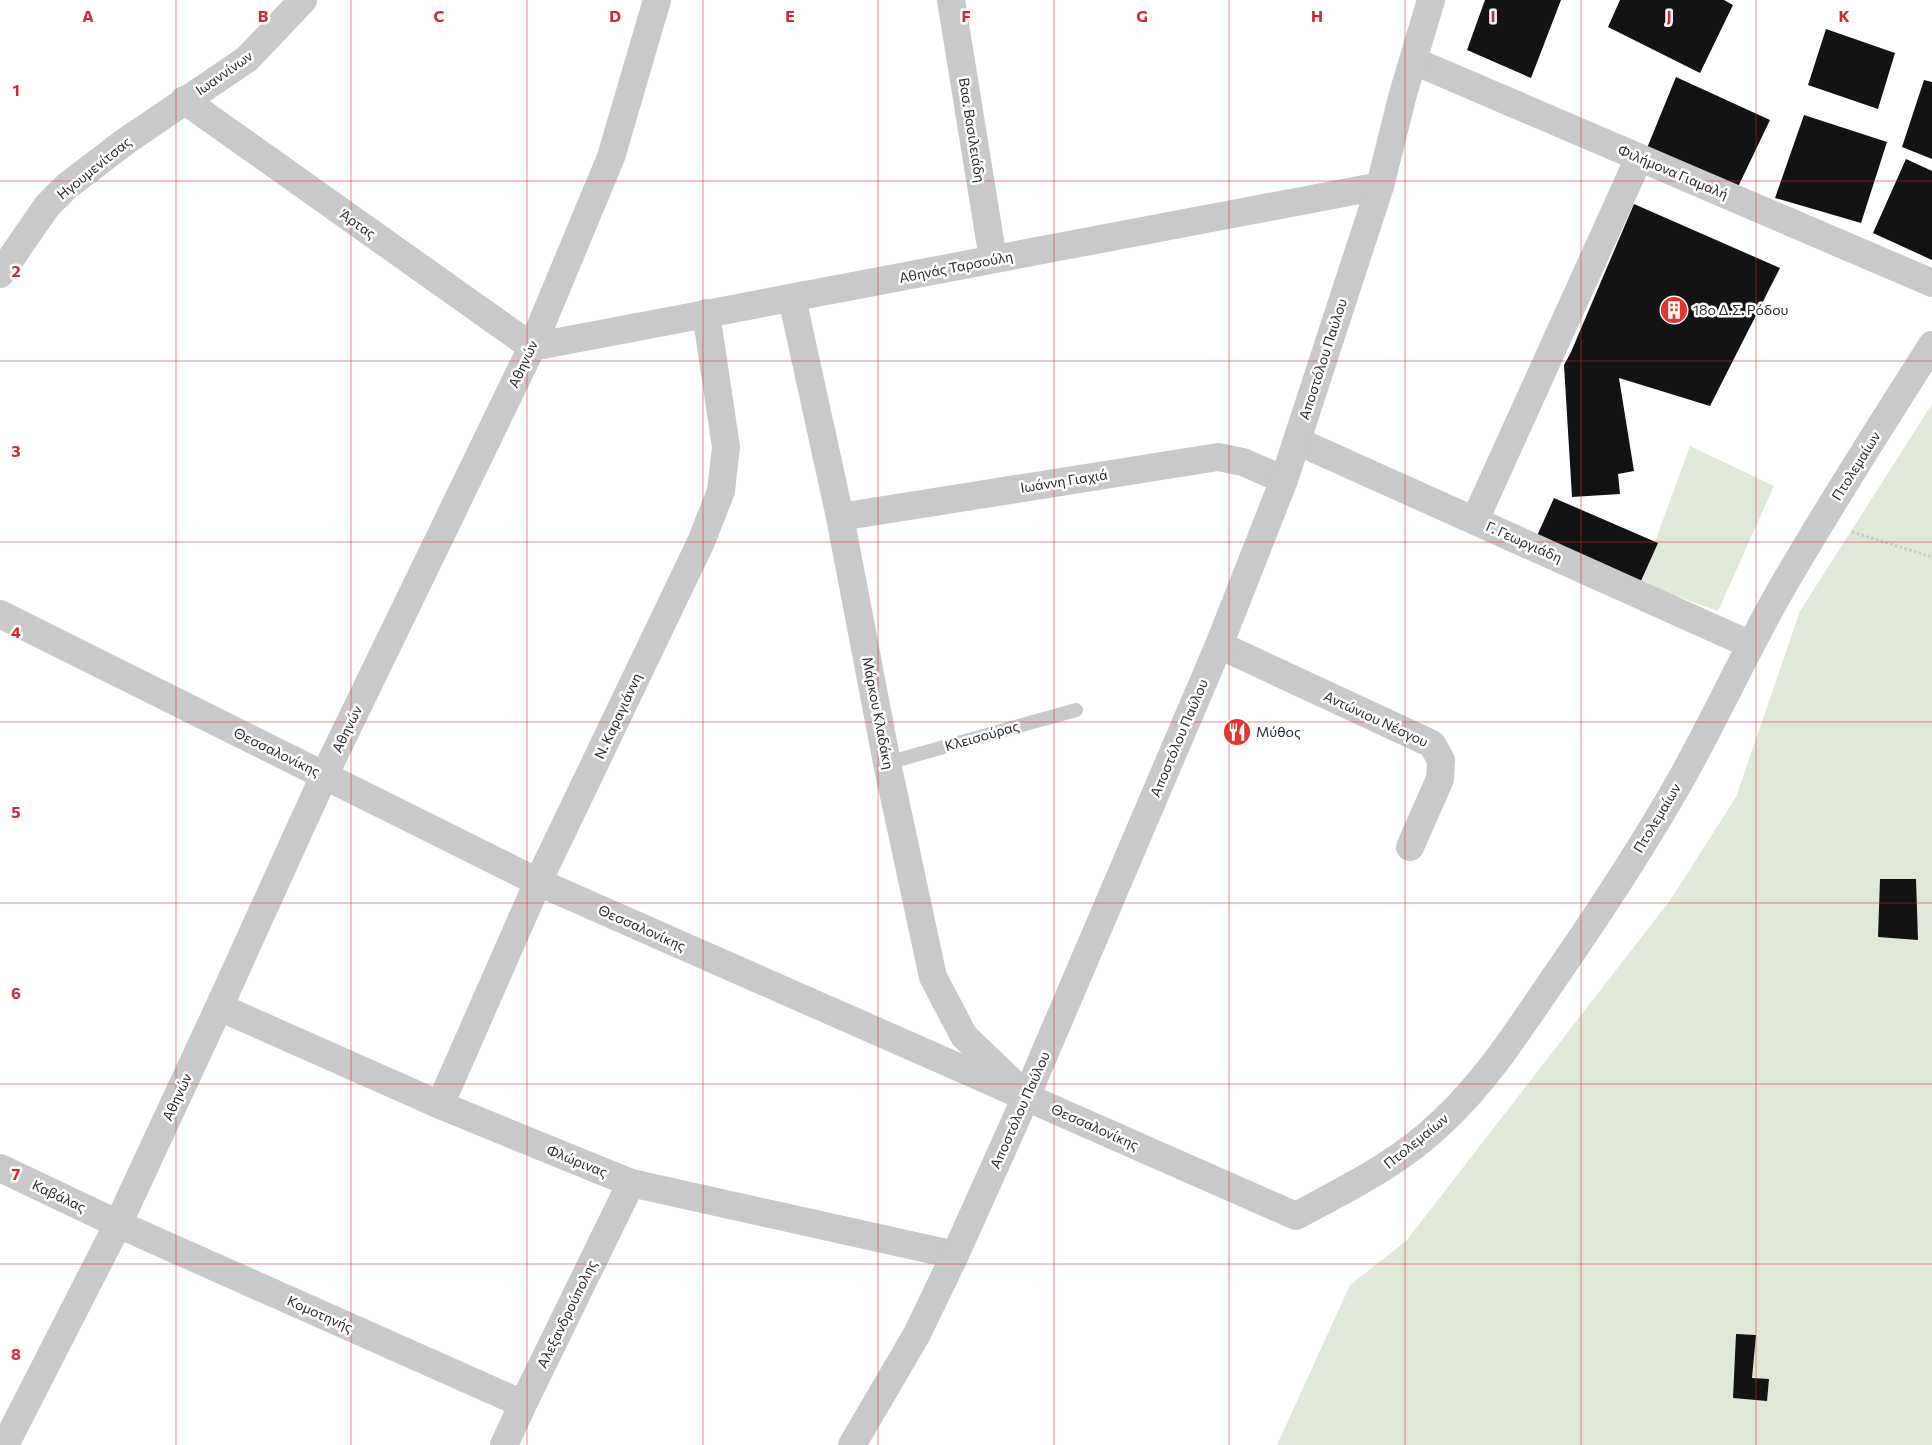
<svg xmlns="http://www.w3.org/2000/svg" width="1932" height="1445" viewBox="0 0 1932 1445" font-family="Commissioner,sans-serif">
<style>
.green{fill:#e0e9d9}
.building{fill:#131313}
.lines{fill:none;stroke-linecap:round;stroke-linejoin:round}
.path{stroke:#c9c9c9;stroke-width:3;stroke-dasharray:2.5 2.5;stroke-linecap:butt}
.service{stroke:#c9c9c9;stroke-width:14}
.minor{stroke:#c9c9c9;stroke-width:28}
.tertiary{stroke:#c9c9c9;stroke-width:28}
.grid{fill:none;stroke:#d62828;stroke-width:1;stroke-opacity:0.55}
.labels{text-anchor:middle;stroke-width:5;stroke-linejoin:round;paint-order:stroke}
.street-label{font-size:14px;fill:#2c2c2c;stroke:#fff}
.poi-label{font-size:14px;fill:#2c2c2c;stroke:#fff;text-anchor:start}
.grid-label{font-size:16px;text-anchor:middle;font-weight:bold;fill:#d62828;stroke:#fff;stroke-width:5;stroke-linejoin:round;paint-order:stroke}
</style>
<rect width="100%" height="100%" fill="#fff"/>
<path class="green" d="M1932 404V1445H1277L1350 1285 1406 1241 1671 899 1736 797 1800 611Z
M1690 446 1774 486 1718 611 1640 583Z"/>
<path class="building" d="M1485 0H1561L1531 78 1467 50Z
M1620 0H1724L1733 5 1700 73 1608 27Z
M1826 29 1895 53 1878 109 1808 85Z
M1676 77 1770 120 1736 191 1645 153Z
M1924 80 1932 82V159L1902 147Z
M1804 115 1887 142 1861 223 1775 198Z
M1906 159 1932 171V260L1873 233Z
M1634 204 1780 268 1710 406 1619 378 1634 471 1618 474 1620 494 1572 497 1564 365 1571 352Z
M1554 498 1658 543 1640 583 1536 538Z
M1880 879H1916L1918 940 1878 937Z
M1736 1334 1756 1335 1752 1378 1769 1379 1767 1401 1733 1398Z"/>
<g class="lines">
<path class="path" d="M1852 532 1932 557"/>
<path class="service" d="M887 763 1076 710"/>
<path class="minor" d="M951 0 993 259
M1414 61 1932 283
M184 100 532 347 1380 186
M0 274 47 206 67 186 126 141 247 59 303 0
M792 298 840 517 887 763 933 977 964 1036 1015 1085
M1297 441 1751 645
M840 517 1218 457 1243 462 1284 480
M1475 520 1639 158
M0 614 538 882 1296 1216C1348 1188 1400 1163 1443 1121 1485 1082 1516 1034 1548 987 1596 918 1643 847 1684 774 1717 714 1745 653 1779 593 1827 509 1880 427 1932 345
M1219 645 1432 744 1441 760 1440 779 1410 847
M219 1007 440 1105 631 1183 955 1255
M440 1105 538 882 701 542 721 491 726 447 706 313
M0 1168 118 1224 523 1404
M5 1445 118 1224 219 1007 324 776 532 347 611 157 657 0
M504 1445 523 1404 631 1183"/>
<path class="tertiary" d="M852 1445 917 1334 955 1255 1026 1097 1219 645 1284 480 1380 186 1403 94 1431 0"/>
</g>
<path class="grid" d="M176 0V1445M351 0V1445M527 0V1445M703 0V1445M878 0V1445M1054 0V1445M1229 0V1445M1405 0V1445M1581 0V1445M1756 0V1445M0 181H1932M0 361H1932M0 542H1932M0 722H1932M0 903H1932M0 1084H1932M0 1264H1932"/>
<defs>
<symbol id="building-disc" viewBox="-11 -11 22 22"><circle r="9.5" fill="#e1352f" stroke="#fff"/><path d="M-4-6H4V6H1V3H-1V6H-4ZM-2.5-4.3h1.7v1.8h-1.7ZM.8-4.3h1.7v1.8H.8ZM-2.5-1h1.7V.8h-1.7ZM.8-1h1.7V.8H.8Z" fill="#fff"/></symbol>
<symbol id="restaurant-disc" viewBox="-11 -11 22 22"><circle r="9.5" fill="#e1352f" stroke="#fff"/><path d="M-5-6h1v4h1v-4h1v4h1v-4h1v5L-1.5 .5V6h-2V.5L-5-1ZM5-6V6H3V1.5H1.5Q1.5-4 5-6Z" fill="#fff"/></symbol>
</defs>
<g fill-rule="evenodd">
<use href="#building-disc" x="1658" y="294" width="32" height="32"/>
<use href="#restaurant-disc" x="1221" y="716" width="32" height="32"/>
</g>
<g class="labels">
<g class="street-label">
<text transform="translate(224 73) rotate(-35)" y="5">Ιωαννίνων</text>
<text transform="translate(972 130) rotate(81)" y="5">Βασ. Βασιλειάδη</text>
<text transform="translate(94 168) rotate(-39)" y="5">Ηγουμενίτσας</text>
<text transform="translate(1673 172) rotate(23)" y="5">Φιλήμονα Γιαμαλή</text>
<text transform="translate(358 224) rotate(35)" y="5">Άρτας</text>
<text transform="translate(956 267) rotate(-11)" y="5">Αθηνάς Ταρσούλη</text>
<text transform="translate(1323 359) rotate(-72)" y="5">Αποστόλου Παύλου</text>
<text transform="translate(523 364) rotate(-65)" y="5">Αθηνών</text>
<text transform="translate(1856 466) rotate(-58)" y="5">Πτολεμαίων</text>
<text transform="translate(1064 481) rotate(-9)" y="5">Ιωάννη Γιαχιά</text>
<text transform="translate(1524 542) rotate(24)" y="5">Γ. Γεωργιάδη</text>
<text transform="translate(878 713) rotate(79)" y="5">Μάρκου Κλαδάκη</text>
<text transform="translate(618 716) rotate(-65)" y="5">Ν. Καραγιάννη</text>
<text transform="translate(1376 719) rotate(25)" y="5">Αντώνιου Νέσγου</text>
<text transform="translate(347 729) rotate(-64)" y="5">Αθηνών</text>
<text transform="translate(982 736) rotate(-16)" y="5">Κλεισούρας</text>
<text transform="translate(1179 738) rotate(-67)" y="5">Αποστόλου Παύλου</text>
<text transform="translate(277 752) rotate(26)" y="5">Θεσσαλονίκης</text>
<text transform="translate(1657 818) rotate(-59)" y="5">Πτολεμαίων</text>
<text transform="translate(642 928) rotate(24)" y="5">Θεσσαλονίκης</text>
<text transform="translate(177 1097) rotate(-65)" y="5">Αθηνών</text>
<text transform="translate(1020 1110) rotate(-66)" y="5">Αποστόλου Παύλου</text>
<text transform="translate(1095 1127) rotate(24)" y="5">Θεσσαλονίκης</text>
<text transform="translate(1416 1141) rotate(-39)" y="5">Πτολεμαίων</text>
<text transform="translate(577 1161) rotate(22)" y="5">Φλώρινας</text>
<text transform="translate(59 1196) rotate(25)" y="5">Καβάλας</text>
<text transform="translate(320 1314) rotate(24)" y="5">Κομοτηνής</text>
<text transform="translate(567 1314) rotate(-64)" y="5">Αλεξανδρούπολης</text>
</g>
<g class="poi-label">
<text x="1693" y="315">18ο Δ.Σ. Ρόδου</text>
<text x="1256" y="737">Μύθος</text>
</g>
</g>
<g class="grid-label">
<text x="88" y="22">A</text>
<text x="263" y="22">B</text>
<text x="439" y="22">C</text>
<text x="615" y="22">D</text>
<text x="790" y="22">E</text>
<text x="966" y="22">F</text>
<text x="1142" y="22">G</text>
<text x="1317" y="22">H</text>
<text x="1493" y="22">I</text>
<text x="1669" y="22">J</text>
<text x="1844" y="22">K</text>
<text x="16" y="96">1</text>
<text x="16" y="277">2</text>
<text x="16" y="457">3</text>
<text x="16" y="638">4</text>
<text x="16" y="818">5</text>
<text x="16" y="999">6</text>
<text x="16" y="1180">7</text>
<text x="16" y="1360">8</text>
</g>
</svg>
